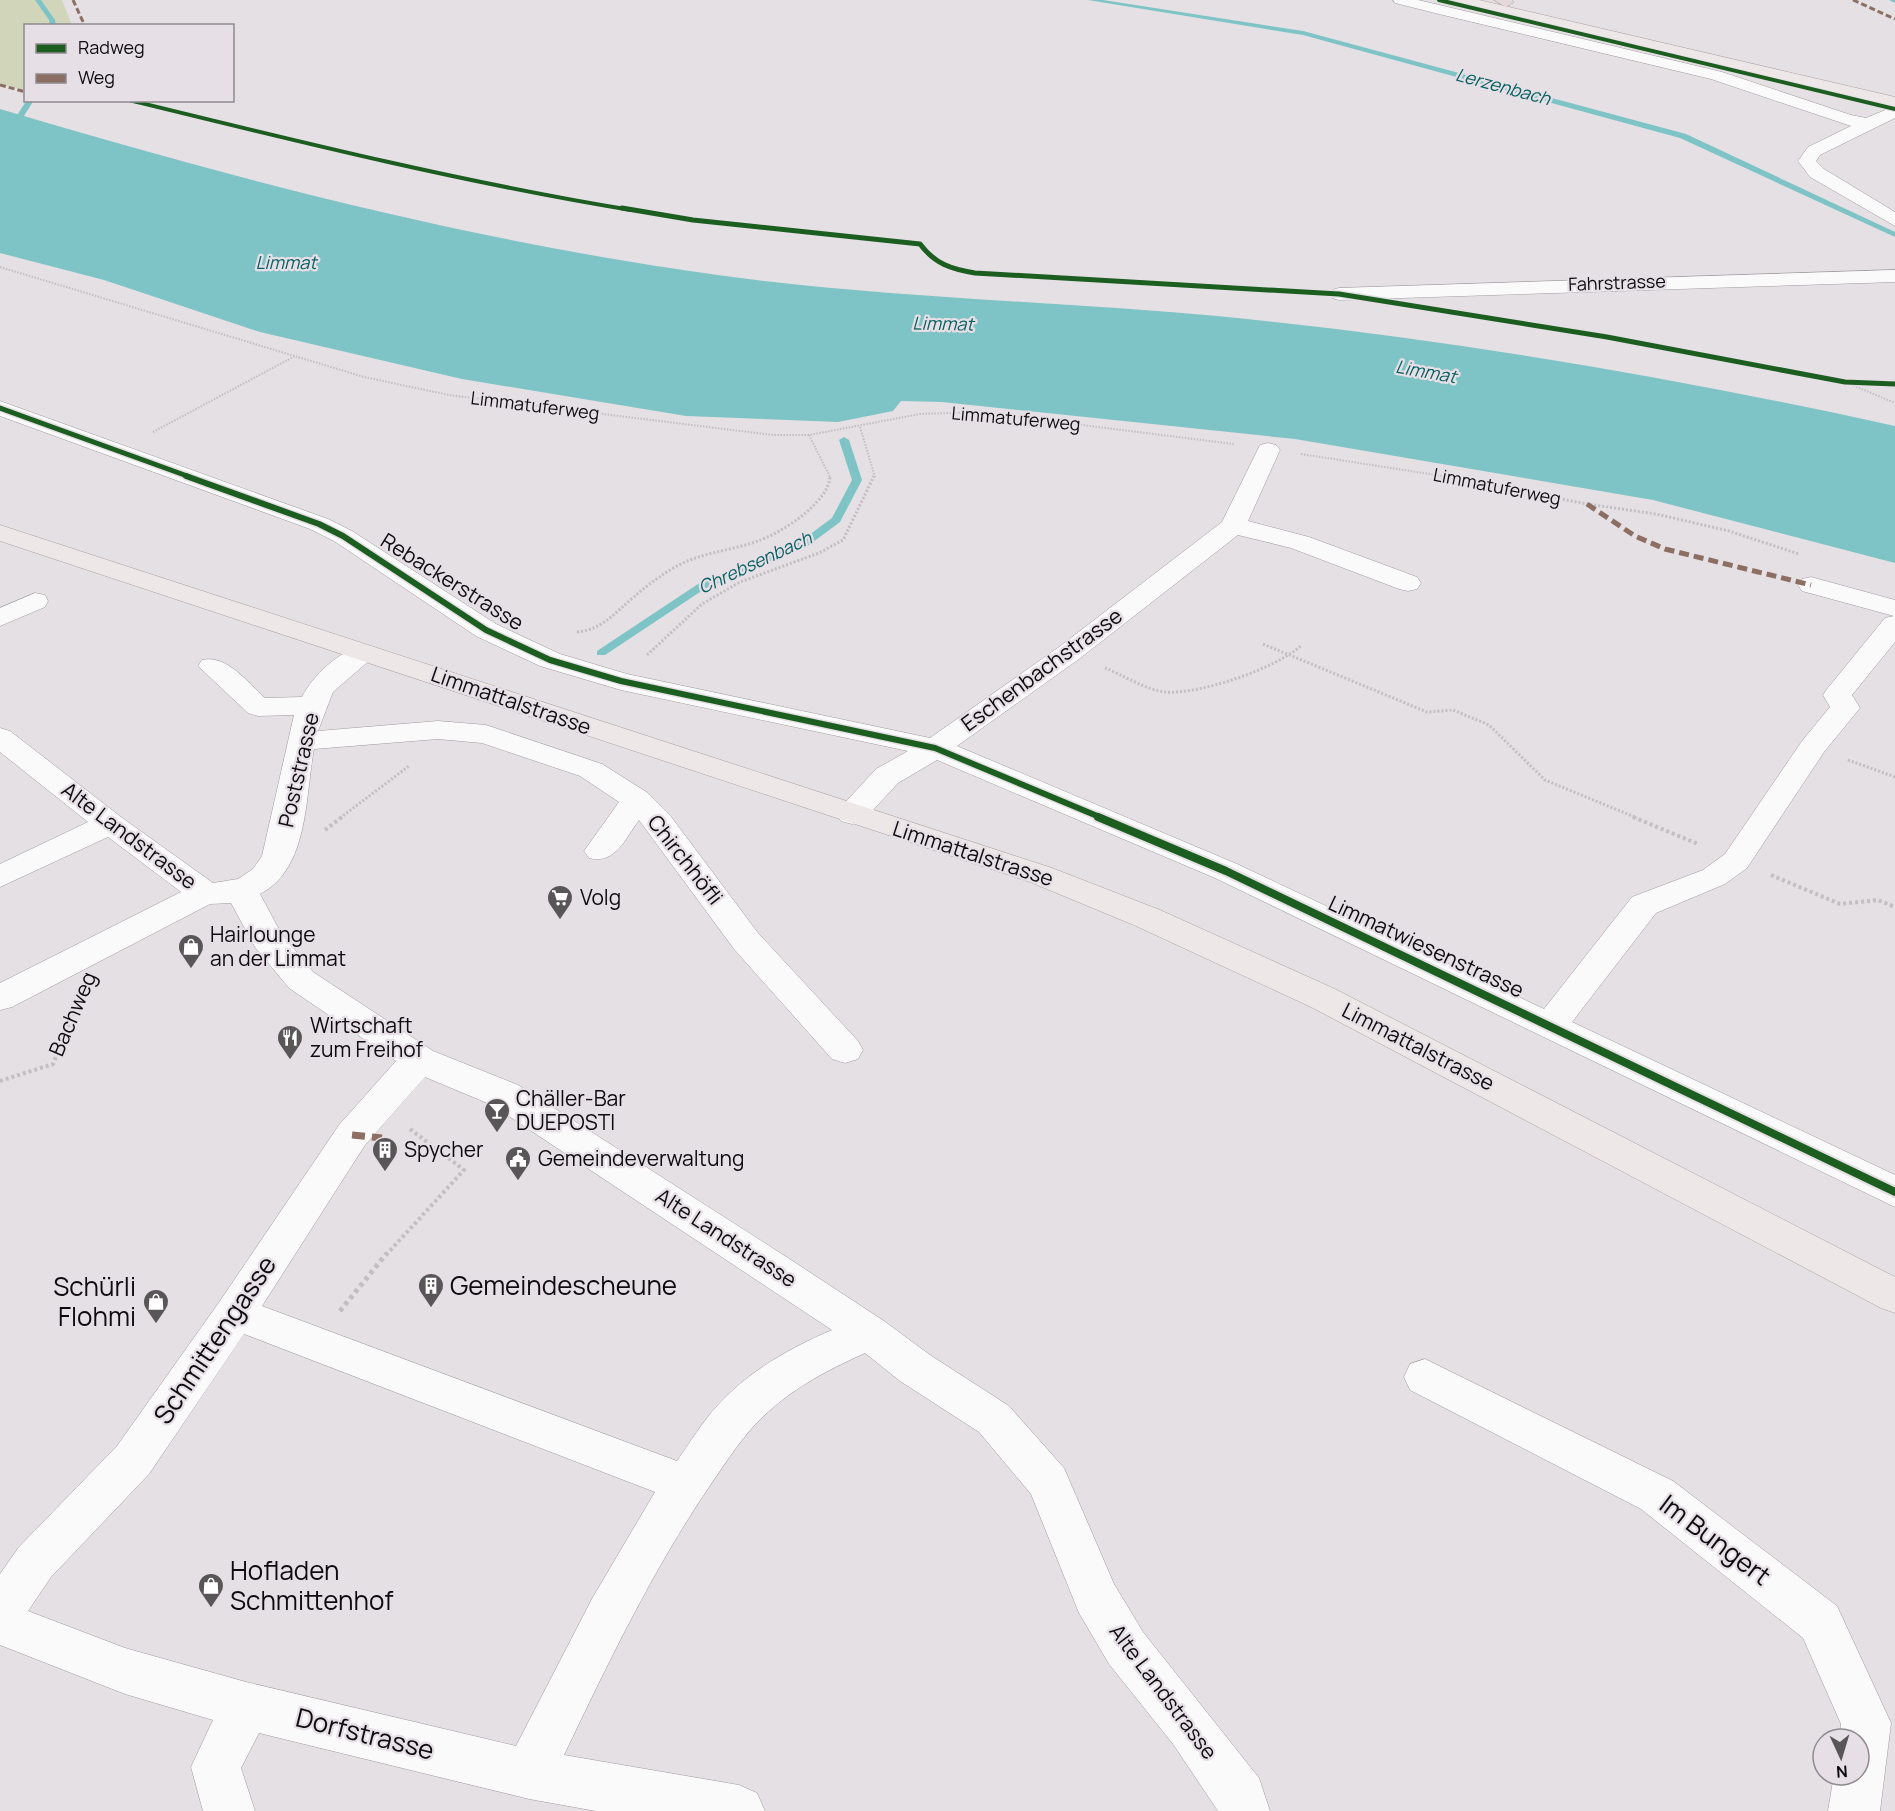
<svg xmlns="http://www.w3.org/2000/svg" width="1895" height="1811" viewBox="0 0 1895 1811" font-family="Manrope,sans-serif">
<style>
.green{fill:#d1d6bb}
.water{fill:#7ec3c6}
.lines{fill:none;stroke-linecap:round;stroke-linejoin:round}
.stream{fill:#7ec3c6;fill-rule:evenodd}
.minor-casing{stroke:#9e9b9e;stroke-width:1}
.major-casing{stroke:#ac9fa1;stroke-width:1}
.highway-casing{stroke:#ac9fa1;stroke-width:1}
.path-far3{stroke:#c1bfc1;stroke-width:2;stroke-dasharray:1.5 1.5;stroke-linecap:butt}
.path-far2{stroke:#c1bfc1;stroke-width:3;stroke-dasharray:2 2;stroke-linecap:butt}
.path-far1{stroke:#c1bfc1;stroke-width:4;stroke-dasharray:3 3;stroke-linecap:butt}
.path{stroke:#c1bfc1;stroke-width:5;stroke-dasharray:4 4;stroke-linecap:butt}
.minor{fill:#fbfafb;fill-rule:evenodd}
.major{fill:#eee7e7;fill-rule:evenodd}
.highway{fill:#e4d9da;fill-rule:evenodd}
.quiet-far2{stroke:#8d6e63;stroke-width:3;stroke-dasharray:6 3;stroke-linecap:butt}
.quiet-far1{stroke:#8d6e63;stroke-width:5;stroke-dasharray:10 5;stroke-linecap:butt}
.quiet{stroke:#8d6e63;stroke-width:7;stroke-dasharray:13 7;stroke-linecap:butt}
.cycleway-far3-casing{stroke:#e6dfe5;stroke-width:6}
.cycleway-far2-casing{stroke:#e6dfe5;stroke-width:8}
.cycleway-far1-casing{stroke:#e6dfe5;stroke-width:9}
.cycleway-casing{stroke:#e6dfe5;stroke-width:12}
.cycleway-far3{stroke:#1b5e20;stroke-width:4}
.cycleway-far2{stroke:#1b5e20;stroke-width:5}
.cycleway-far1{stroke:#1b5e20;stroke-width:6}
.cycleway{stroke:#1b5e20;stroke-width:8}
.labels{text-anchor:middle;stroke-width:4.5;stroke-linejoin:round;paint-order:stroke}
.far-water-label{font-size:18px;font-style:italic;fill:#086263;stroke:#e6dfe5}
.far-street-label{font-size:18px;fill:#0d0b0d;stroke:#e6dfe5}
.street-label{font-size:21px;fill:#0d0b0d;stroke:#e6dfe5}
.poi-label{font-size:21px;fill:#0d0b0d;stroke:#e6dfe5;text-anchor:start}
.near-poi-label{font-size:26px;fill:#0d0b0d;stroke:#e6dfe5;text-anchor:start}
.near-street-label{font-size:26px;fill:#0d0b0d;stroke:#e6dfe5}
</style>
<rect width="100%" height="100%" fill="#e5e0e4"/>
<path class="green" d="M0 0H62L72 25 26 26 25 90 0 84Z"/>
<path class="water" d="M0 109C238 180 479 243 725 276 888 298 1054 301 1217 316 1445 338 1672 377 1895 426V563L1653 500 1295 439 942 402 901 401 893 411 838 422 686 416 462 379 260 332 104 280 0 253Z"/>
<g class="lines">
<path class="stream" d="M35 0H41L55 20 56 26H50L49 20Z
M1088 0H1103L1303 31 1686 134 1895 232V237L1680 138 1303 35Z
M1889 0H1895V3Z
M27 100H34L3 149H0V141Z
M844 437 849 440 862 480 840 522 809 545 706 588 605 655H597V651L698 584 801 541 832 518 852 480 839 440Z"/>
<defs>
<path id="minor" d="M1393 0H1418L1722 72 1851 115 1866 118 1895 106V118L1820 155 1816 161 1824 169 1895 212V226L1810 177 1798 161 1808 147 1851 126 1711 79 1439 14 1395 3Z
M1895 270V282L1339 300 1332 298 1329 294 1332 290 1339 288Z
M0 401 328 519 352 531 496 624 560 654 627 674 930 738 1059 647 1222 522 1260 445 1268 443 1276 445 1280 450 1248 521 1309 537 1417 577 1421 583 1417 589 1408 591 1399 589 1291 548 1238 535 1079 659 957 746 1237 864 1544 1009 1632 897 1703 870 1725 854 1802 741 1830 707 1823 695 1827 689 1885 618 1894 616 1802 591 1798 585 1802 579 1811 577 1895 600V642L1852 695 1860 708 1824 752 1747 868 1725 884 1656 913 1572 1022 1895 1175V1207L1215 878 937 760 898 783 863 821 852 824 841 821 836 814 841 807 876 769 908 751 621 690 540 666 476 636 334 541 310 529 0 416Z
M35 593 45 595 48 601 45 607 0 626V608Z
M364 645 374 647 378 653 333 692 318 731 438 721 486 725 602 764 648 793 669 814 758 933 858 1041 863 1050 858 1059 845 1063 832 1059 734 949 639 820C625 839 615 865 589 858L584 851 619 802 580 776 482 743 438 739 314 749C305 797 309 869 260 894L281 933 313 972 433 1051 518 1085 788 1258 884 1321 930 1355 1009 1406 1064 1468 1114 1584 1143 1632 1259 1778 1270 1811H1218L1173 1744 1109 1664 1079 1613 1031 1494 979 1432 900 1381 865 1353C830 1369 796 1386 768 1412 744 1433 727 1461 709 1487 652 1571 608 1663 564 1755L739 1785 757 1793 765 1811H596L529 1799 259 1733 241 1768 255 1811H203L191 1767 213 1720 125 1694 0 1645V1574L19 1547 117 1446 220 1301 339 1125 396 1061 289 988 255 947 231 903 210 904 12 1007 0 1010V983L181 892 108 837 0 887V864L88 822 0 752V728L10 731 121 817 213 883 238 879 253 869 262 856 294 715 258 716 248 713 198 666 202 660C227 654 248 683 265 698L302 697C313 675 339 651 364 645ZM425 1077 492 1105 832 1330C790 1348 749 1371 718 1405 702 1422 690 1443 677 1461L262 1306 365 1145ZM244 1334 655 1492 593 1597 516 1746 246 1682 125 1648 28 1611 51 1577 149 1474Z
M1425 1359 1673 1481 1837 1606 1891 1723 1880 1811H1828L1834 1775H1859V1739H1839L1841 1724 1803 1638 1641 1509 1410 1390 1404 1377 1410 1364Z"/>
<path id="major" d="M1452 0H1479L1895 97V107L1459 4Z
M0 525 1052 868 1160 910 1335 989 1895 1277V1313L1881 1308 1311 1007 1136 926 1030 882 0 541Z"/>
<path id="highway" d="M1494 0H1512L1514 2 1506 7Z"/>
</defs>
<use href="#minor" class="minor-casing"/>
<use href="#major" class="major-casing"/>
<use href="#highway" class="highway-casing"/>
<path class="path-far3" d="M0 267 364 377 449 395 773 435H809L920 414 978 412 1234 444
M1845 382 1895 403
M860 427 875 477
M153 432 295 356
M809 435 830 477
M1301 454 1449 477"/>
<path class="path-far2" d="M1441 476 1587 504 1656 514 1729 531 1799 554
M577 632C604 629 614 613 634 597 646 586 660 576 675 567 702 552 730 551 758 541 781 533 829 503 830 476
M1263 644 1427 712 1453 710 1489 725 1545 780 1637 818
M647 655 702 604 740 582 819 553 843 540 874 476
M1105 668C1123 675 1146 690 1165 692 1199 695 1277 668 1302 645
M1848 760 1895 777
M340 818 409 766"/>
<path class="path-far1" d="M1633 817 1698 844
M325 830 342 817
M1771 875 1840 904 1878 900 1895 907
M0 1081 53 1064 80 998
M386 1255 464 1170 410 1129"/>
<path class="path" d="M340 1311 387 1253"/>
<use href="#minor" class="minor"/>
<use href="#major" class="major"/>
<use href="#highway" class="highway"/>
<path class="quiet-far2" d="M73 0 85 26
M1853 0 1895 19
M0 85 26 92"/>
<path class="quiet-far1" d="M1587 504 1635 536 1665 549 1811 585"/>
<path class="quiet" d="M352 1135 382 1138"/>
<defs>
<path id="cycleway-far3" d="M1439 0 1895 109
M129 100C296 141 461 182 631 210"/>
<path id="cycleway-far2" d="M622 208 693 220 920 244C935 264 951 269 975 273L1339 294 1607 337 1845 382 1895 384
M0 408 190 477"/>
<path id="cycleway-far1" d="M186 476 319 524 343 536 486 630 550 660 621 681 935 748 1102 818"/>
<path id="cycleway" d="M1098 817 1226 871 1895 1192"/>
</defs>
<use href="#cycleway-far3" class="cycleway-far3-casing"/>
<use href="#cycleway-far2" class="cycleway-far2-casing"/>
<use href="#cycleway-far1" class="cycleway-far1-casing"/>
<use href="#cycleway" class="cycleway-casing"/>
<use href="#cycleway-far3" class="cycleway-far3"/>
<use href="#cycleway-far2" class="cycleway-far2"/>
<use href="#cycleway-far1" class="cycleway-far1"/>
<use href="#cycleway" class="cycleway"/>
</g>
<defs>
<symbol id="supermarket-pin" viewBox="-11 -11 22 30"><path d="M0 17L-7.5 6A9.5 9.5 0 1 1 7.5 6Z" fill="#595658" stroke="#e6dfe5"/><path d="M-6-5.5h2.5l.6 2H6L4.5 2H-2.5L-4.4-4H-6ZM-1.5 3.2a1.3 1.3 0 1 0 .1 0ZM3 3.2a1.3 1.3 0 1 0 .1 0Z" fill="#fff"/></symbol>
<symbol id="shop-pin" viewBox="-11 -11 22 30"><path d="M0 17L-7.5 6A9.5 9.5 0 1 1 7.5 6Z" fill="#595658" stroke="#e6dfe5"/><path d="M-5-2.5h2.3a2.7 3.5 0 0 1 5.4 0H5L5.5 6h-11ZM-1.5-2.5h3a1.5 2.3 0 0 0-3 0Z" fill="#fff"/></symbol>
<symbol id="restaurant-pin" viewBox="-11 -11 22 30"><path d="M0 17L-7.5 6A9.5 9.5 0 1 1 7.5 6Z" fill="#595658" stroke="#e6dfe5"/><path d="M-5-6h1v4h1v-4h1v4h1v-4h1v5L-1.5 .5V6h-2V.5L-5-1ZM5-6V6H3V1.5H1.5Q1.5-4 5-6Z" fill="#fff"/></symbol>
<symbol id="bar-pin" viewBox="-11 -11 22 30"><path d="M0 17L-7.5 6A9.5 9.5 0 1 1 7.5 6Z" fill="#595658" stroke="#e6dfe5"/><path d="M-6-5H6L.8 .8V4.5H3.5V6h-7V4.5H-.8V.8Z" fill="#fff"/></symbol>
<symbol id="building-pin" viewBox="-11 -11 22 30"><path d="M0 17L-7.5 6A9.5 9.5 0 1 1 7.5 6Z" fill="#595658" stroke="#e6dfe5"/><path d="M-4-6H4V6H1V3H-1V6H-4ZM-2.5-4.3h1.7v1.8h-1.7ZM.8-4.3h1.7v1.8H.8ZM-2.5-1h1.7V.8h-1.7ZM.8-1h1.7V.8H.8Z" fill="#fff"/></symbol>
<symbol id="civic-pin" viewBox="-11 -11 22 30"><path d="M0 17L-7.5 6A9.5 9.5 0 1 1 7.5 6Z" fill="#595658" stroke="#e6dfe5"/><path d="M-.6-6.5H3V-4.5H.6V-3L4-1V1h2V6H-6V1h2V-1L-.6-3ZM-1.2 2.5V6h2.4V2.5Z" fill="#fff"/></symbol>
</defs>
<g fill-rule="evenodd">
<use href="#supermarket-pin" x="545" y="883" width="30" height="40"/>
<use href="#shop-pin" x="176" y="932" width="30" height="40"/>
<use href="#restaurant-pin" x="275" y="1023" width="30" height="40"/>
<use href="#bar-pin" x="482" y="1096" width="30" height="40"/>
<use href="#building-pin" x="370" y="1135" width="30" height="40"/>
<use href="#civic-pin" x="503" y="1144" width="30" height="40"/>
<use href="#building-pin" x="416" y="1271" width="30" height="40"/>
<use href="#shop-pin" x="141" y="1287" width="30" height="40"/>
<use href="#shop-pin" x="196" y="1571" width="30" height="40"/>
</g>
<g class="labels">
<g class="far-water-label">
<text transform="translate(1503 87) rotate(15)" y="6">Lerzenbach</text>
<text x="286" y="269">Limmat</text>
<text transform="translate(943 324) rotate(1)" y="6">Limmat</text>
<text transform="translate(1426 372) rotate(10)" y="6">Limmat</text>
<text transform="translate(755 563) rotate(-25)" y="6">Chrebsenbach</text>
</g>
<g class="far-street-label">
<text transform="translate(1617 283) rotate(-2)" y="6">Fahrstrasse</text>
<text transform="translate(535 406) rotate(7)" y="6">Limmatuferweg</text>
<text transform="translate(1016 419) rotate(5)" y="6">Limmatuferweg</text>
<text transform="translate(1497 487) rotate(11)" y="6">Limmatuferweg</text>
</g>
<g class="street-label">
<text transform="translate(452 582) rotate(32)" y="7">Rebackerstrasse</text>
<text transform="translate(1042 670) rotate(-36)" y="7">Eschenbachstrasse</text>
<text transform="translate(511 701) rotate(19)" y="7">Limmattalstrasse</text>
<text transform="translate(299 770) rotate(-77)" y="7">Poststrasse</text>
<text transform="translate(129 836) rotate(37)" y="7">Alte Landstrasse</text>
<text transform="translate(973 854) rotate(18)" y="7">Limmattalstrasse</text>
<text transform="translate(685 860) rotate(52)" y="7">Chirchhöfli</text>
<text transform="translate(1426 947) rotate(25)" y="7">Limmatwiesenstrasse</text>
<text transform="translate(73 1014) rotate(-67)" y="7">Bachweg</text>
<text transform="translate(1418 1047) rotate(27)" y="7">Limmattalstrasse</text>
<text transform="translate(726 1238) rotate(33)" y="7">Alte Landstrasse</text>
<text transform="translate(1163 1692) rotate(53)" y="7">Alte Landstrasse</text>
</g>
<g class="poi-label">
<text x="580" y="905">Volg</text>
<text x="210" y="942">Hairlounge<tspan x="210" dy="24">an der Limmat</tspan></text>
<text x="310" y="1033">Wirtschaft<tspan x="310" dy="24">zum Freihof</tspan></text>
<text x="516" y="1106">Chäller-Bar<tspan x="516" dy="24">DUEPOSTI</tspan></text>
<text x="404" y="1157">Spycher</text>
<text x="538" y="1166">Gemeindeverwaltung</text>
</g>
<g class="near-poi-label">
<text x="450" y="1295">Gemeindescheune</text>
<text x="136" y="1296" text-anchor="end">Schürli<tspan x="136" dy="30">Flohmi</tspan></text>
<text x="230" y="1580">Hofladen<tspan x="230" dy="30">Schmittenhof</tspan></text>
</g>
<g class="near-street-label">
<text transform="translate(215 1340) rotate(-56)" y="9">Schmittengasse</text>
<text transform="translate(1715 1540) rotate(37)" y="9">Im Bungert</text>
<text transform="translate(365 1734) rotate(14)" y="9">Dorfstrasse</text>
</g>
</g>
<rect x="24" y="24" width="210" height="78" fill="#e6dfe5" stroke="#8f8a8f" stroke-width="1.5"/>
<rect x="36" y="44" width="30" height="9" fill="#1b5e20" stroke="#8f8a8f" stroke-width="1.5"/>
<text x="78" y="54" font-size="18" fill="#0d0b0d">Radweg</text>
<rect x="36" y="74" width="30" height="9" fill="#8d6e63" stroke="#8f8a8f" stroke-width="1.5"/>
<text x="78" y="84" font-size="18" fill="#0d0b0d">Weg</text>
<g transform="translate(1841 1757) rotate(176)"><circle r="28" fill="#e6dfe5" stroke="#8f8a8f" stroke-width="1.5"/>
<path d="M0-4.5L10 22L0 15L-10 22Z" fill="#595658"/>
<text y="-9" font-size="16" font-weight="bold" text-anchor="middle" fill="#0d0b0d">N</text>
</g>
</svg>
